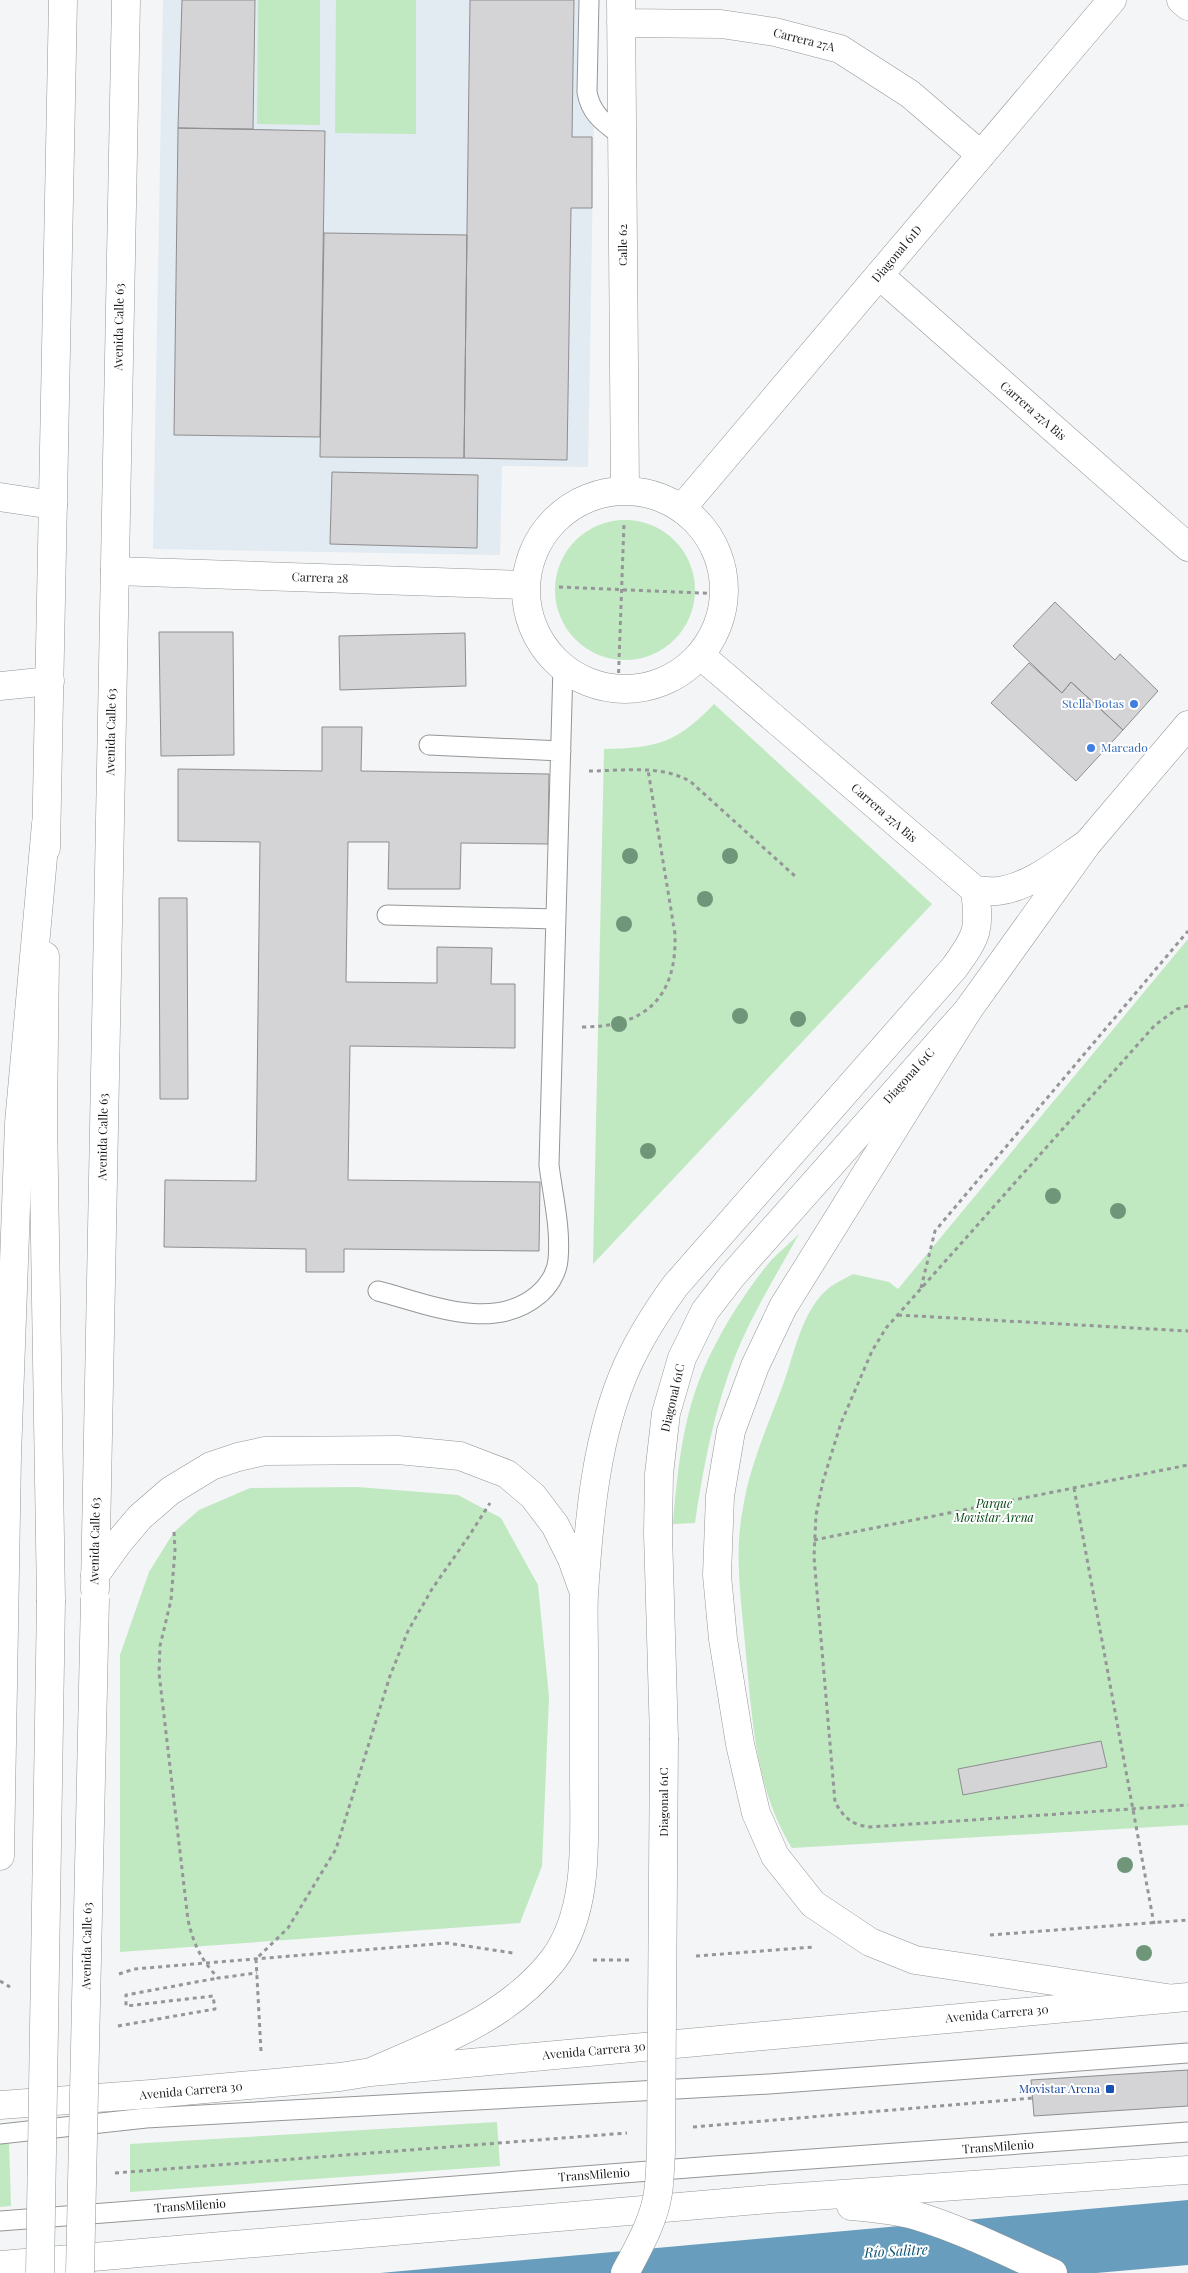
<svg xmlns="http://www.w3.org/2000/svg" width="1188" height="2273" viewBox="0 0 1188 2273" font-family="'Playfair Display',serif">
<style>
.built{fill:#e2eaf2}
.green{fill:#c0e8c1}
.water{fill:#689dbd}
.building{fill:#d4d3d5;stroke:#8e8d8f}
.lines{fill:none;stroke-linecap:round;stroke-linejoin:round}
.service-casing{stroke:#949697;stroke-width:21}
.minor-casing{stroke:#949697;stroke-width:29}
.tertiary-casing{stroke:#949697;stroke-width:29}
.secondary-casing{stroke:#949697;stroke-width:29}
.trunk-casing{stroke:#949697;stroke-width:29}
.path{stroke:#959698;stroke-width:3;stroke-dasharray:4 4;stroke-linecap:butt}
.service{stroke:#fff;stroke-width:19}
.minor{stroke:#fff;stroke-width:28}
.tertiary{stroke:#fff;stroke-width:28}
.secondary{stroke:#fff;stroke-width:28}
.trunk{stroke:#fff;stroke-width:28}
.secondary-bridge-casing{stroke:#949697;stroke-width:29;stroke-linecap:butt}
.path-bridge{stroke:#959698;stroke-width:3;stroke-dasharray:4 4;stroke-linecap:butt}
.secondary-bridge{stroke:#fff;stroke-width:28}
.tree{fill:#70967a}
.shop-dot{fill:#3f7fe0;stroke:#fff;stroke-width:2}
.transit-dot{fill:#1a4fb4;stroke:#fff;stroke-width:2}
.labels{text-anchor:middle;stroke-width:4;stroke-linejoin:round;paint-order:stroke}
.street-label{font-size:12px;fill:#191a1b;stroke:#fff}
.shop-label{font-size:12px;fill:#366cbe;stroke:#fff;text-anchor:end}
.park-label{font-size:12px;font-style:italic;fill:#054813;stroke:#fff}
.transit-label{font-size:12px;fill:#164399;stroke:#fff;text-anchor:end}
.water-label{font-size:14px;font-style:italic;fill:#0b5070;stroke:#fff}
</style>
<rect width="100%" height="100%" fill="#f3f5f7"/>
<path class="built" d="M163 0H596L588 467 502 466 500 555 153 549Z"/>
<path class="green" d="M258 0H320V125L257 124Z
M336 0H416V134L335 133Z
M555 590a70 70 0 1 1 140 0a70 70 0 1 1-140 0Z
M714 704 932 904 593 1264 604 749C657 748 677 743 714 704Z
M1188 939V1825L792 1848C754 1787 752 1714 745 1644 741 1598 734 1553 743 1508 750 1464 769 1423 784 1382 795 1351 803 1308 830 1287 837 1282 846 1278 853 1274L889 1282 898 1289Z
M799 1234C778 1272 755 1309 738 1349 715 1405 704 1463 695 1523L673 1524C677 1475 682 1424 700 1378 715 1340 739 1301 764 1269 774 1256 788 1245 799 1234Z
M357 1487 458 1495 501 1518 538 1585 549 1697 542 1866 520 1923 120 1952V1655L149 1572 174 1532 199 1510 250 1488Z
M497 2122 500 2166 130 2192V2144Z
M9 2142 11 2206 0 2207V2143Z"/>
<path class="water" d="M1188 2200V2265L1096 2273H380Z"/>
<path class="building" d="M182 0H255L253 129 178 128Z
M470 0H574L572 137H592V208H571L567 460 464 458Z
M178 128 325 131 320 437 174 435Z
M324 233 467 235 464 458 320 457Z
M332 472 478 475 477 548 330 544Z
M1055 602 1115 660 1120 654 1158 691 1123 730 1071 682 1062 693 1013 646Z
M159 632H233L234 755 161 756Z
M465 633 466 686 340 690 339 636Z
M1029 663 1062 693 1071 682 1123 730 1076 781 991 703Z
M322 727H362L361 771 549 774 548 844 461 843 460 889H388L389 842H348L346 982 437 983V947L492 948 491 984H515V1048L350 1046 348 1180 540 1182 539 1251 344 1249V1272H306V1249L164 1247 165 1180 256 1181 260 842 178 841V769L322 771Z
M159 898H187L188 1099H160Z
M1101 1741 1107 1767 963 1795 958 1769Z
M1188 2070V2106L1034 2116 1031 2080Z"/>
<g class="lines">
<defs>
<path id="service" d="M589 0 587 92C591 115 605 123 622 136
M429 745 561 751
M387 915 556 919
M378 1291C428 1304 493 1333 538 1295 548 1287 557 1273 558 1260 561 1228 553 1197 549 1165L563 667
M0 2134 146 2118 769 2084 1188 2053
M0 2221 714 2166 1188 2132"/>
<path id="minor" d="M621 0 625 490
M621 23 721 24 775 32 840 49 910 94 981 155
M879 275 1188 547
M526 590a99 99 0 1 1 198 0a99 99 0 1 1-198 0Z
M0 497 53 505
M682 508 1112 0
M115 571 526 585
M700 655 975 890C982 890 991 892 998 891 1030 887 1060 862 1085 845"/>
<path id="tertiary" d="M1181 0 1188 6
M0 686 50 681"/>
<path id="secondary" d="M46 848 63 0
M45 956 43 1118 51 1600
M95 1589 126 0
M664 1738 658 1533 659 1474 666 1413 682 1358 705 1311 732 1276 968 1010 1087 844 1188 725"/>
<path id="trunk" d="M968 1010 783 1307 755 1366 731 1431 720 1496 717 1575 723 1639 740 1744 756 1813 775 1856 813 1904 870 1942 915 1960 1167 1998
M95 1575 118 1543 140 1517 170 1491 211 1466 238 1457 265 1451 398 1450 460 1456 507 1474 533 1496 555 1525 572 1559 582 1587
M0 1856 7 1456 19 1123 46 824
M371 2072C436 2043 507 2019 553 1960 590 1912 584 1836 584 1778 584 1736 584 1695 584 1654 584 1634 583 1614 584 1594 589 1518 596 1434 628 1364 641 1336 657 1311 675 1286L954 968C978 935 980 930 975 890
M0 2105 151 2094 340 2077 371 2072 1188 1997
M851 2206C873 2208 896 2210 917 2216 963 2230 1008 2253 1053 2273
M0 2265 770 2199 1188 2170"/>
</defs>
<use href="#service" class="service-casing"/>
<use href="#minor" class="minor-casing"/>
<use href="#tertiary" class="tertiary-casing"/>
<use href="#secondary" class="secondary-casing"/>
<use href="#trunk" class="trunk-casing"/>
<path class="path" d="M559 587 724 594
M618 689 624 523
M589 771C623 771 661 764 691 782L796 877
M1188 1006 1177 1009 1155 1025 886 1328 872 1351 841 1423 823 1481 816 1515 814 1557 835 1802C844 1818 852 1825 870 1827L1188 1805
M582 1027C645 1027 677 998 675 934L648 770
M921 1288 935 1231 1188 931
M898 1315 1188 1331
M1074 1488 1154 1924
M174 1532 175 1550 171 1600 160 1646 159 1673 188 1920C194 1945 200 1958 218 1978L257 1973
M814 1540 1188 1465
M990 1935 1188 1920
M696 1956 814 1947
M593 1960H630
M119 1974 134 1969 447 1943 513 1953
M0 1981 10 1987
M261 2051 256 1959 288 1928 336 1849 390 1676 408 1631 432 1589 469 1536 490 1503
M693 2127 1033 2098
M115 2173 627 2133"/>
<use href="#service" class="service"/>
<use href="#minor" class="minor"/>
<use href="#tertiary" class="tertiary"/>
<use href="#secondary" class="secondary"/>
<use href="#trunk" class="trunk"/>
<defs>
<path id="secondary-bridge" d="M40 2273 51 1600
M80 2273 95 1598
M625 2273C638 2248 654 2221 658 2193 660 2180 660 2166 661 2153L664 1738"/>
</defs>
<use href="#secondary-bridge" class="secondary-bridge-casing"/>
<path class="path-bridge" d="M118 2026 215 2009 213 1996 126 2006V1995L218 1978"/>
<use href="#secondary-bridge" class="secondary-bridge"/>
</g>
<g class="tree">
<circle cx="630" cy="856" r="8"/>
<circle cx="730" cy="856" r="8"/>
<circle cx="705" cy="899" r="8"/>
<circle cx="624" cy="924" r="8"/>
<circle cx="740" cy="1016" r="8"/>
<circle cx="798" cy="1019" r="8"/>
<circle cx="619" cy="1024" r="8"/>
<circle cx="648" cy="1151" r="8"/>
<circle cx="1053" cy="1196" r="8"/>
<circle cx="1118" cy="1211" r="8"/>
<circle cx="1125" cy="1865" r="8"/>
<circle cx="1144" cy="1953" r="8"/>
</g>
<g class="shop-dot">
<circle cx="1134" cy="704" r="5"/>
<circle cx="1091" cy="748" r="5"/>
</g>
<rect class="transit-dot" x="1105" y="2084" width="10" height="10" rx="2.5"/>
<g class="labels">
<g class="street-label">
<text transform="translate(804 40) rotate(14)" y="4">Carrera 27A</text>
<text transform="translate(623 245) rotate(-90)" y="4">Calle 62</text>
<text transform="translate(897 254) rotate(-50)" y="4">Diagonal 61D</text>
<text transform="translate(119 327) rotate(-89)" y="4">Avenida Calle 63</text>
<text transform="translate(1033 411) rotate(41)" y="4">Carrera 27A Bis</text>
<text transform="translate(320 578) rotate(2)" y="4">Carrera 28</text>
<text transform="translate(111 732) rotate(-89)" y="4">Avenida Calle 63</text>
<text transform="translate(884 813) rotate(41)" y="4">Carrera 27A Bis</text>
<text transform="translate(909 1076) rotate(-48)" y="4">Diagonal 61C</text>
<text transform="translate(103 1137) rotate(-89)" y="4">Avenida Calle 63</text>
<text transform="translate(673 1398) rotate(-77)" y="4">Diagonal 61C</text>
<text transform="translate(95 1541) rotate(-89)" y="4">Avenida Calle 63</text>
<text transform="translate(664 1802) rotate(-90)" y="4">Diagonal 61C</text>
<text transform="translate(87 1946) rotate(-89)" y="4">Avenida Calle 63</text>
<text transform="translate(997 2014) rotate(-5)" y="4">Avenida Carrera 30</text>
<text transform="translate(594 2051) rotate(-5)" y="4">Avenida Carrera 30</text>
<text transform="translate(191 2091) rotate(-5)" y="4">Avenida Carrera 30</text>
<text transform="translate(998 2147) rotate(-4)" y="4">TransMilenio</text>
<text transform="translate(594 2175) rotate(-4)" y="4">TransMilenio</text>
<text transform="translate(190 2206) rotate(-4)" y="4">TransMilenio</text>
</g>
<g class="shop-label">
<text x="1124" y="708">Stella Botas</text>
<text x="1101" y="752" text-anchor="start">Marcado</text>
</g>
<g class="park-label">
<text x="994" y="1508">Parque<tspan x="994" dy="14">Movistar Arena</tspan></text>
</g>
<g class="transit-label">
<text x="1100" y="2093">Movistar Arena</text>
</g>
<g class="water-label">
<text transform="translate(896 2251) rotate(-3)" y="5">Río Salitre</text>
</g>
</g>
</svg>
